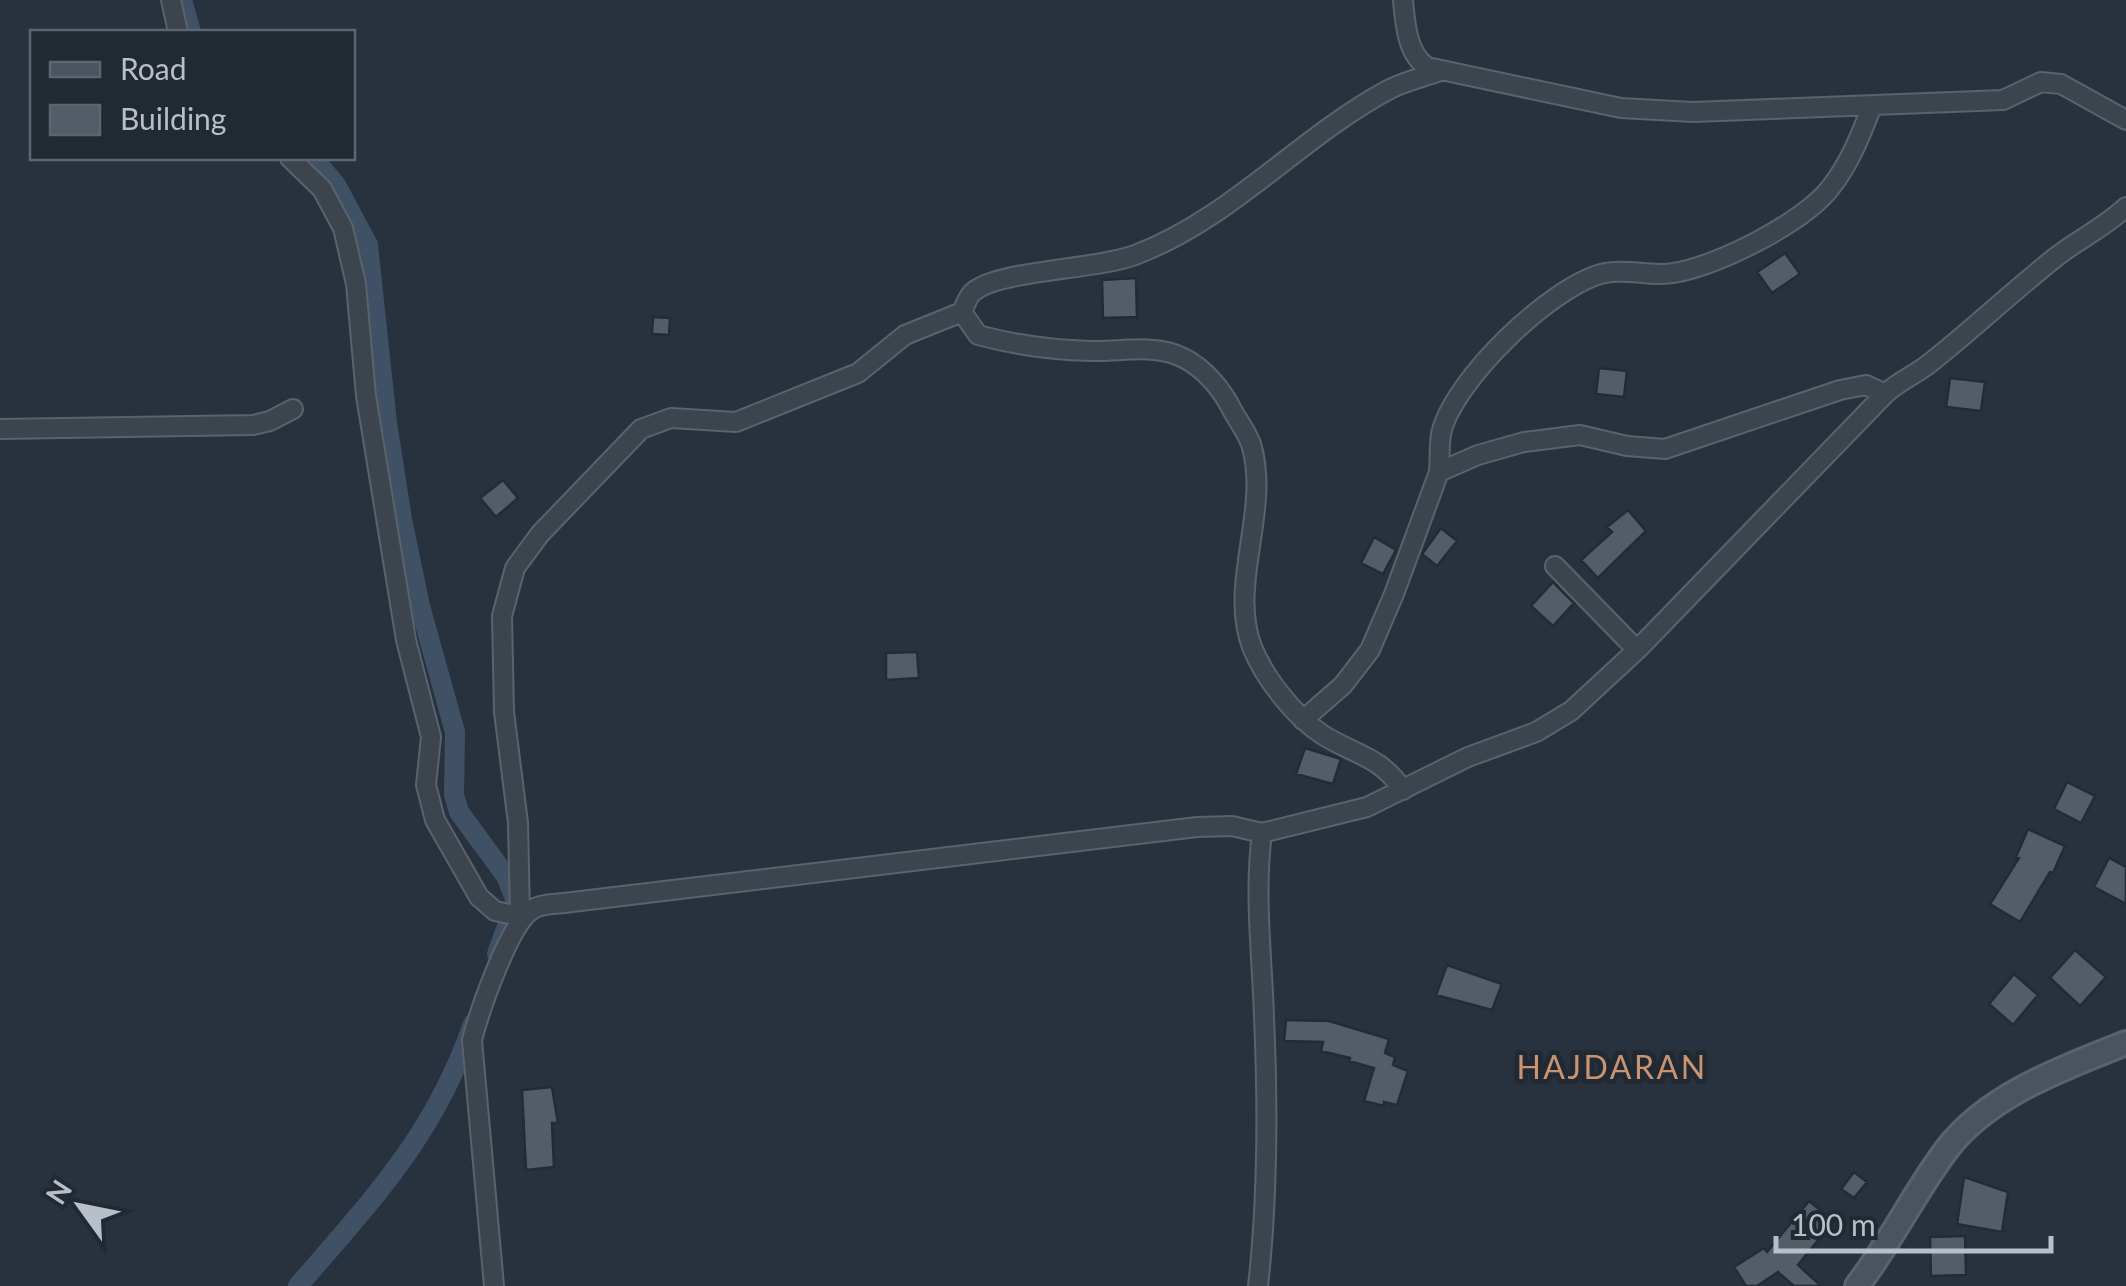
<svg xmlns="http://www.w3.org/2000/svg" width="2126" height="1286" viewBox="0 0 2126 1286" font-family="Lato,sans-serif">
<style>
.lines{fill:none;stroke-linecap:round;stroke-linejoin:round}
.canal{stroke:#405165;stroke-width:20}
.building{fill:#525d68;stroke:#232b35;stroke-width:2.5}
.street-casing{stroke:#5a626b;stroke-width:22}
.secondary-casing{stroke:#5a626b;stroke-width:28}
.street{stroke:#3c444e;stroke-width:18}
.secondary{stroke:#4a5460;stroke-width:22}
.labels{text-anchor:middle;stroke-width:10;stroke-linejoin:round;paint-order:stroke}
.quarter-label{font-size:32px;letter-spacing:2.5px;fill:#ca9472;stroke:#212933}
</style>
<rect width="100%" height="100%" fill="#28323e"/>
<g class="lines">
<path class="canal" d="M182 0 191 32
M313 158 336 185 368 245 387 423 402 519 420 606 455 732 454 795 459 812 506 876 516 901 497 954
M298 1286C373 1199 434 1136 473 1024"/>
</g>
<path class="building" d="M1785 253 1800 274 1772 293 1757 272Z
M1136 278 1137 317 1103 318 1102 280Z
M653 317 670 318 669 335 652 334Z
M1599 368 1627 371 1624 397 1596 394Z
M1950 378 1985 382 1981 411 1946 407Z
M503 480 518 498 496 517 480 498Z
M1628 510 1646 531 1598 578 1581 560 1612 532 1607 527Z
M1441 528 1457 541 1437 566 1422 554Z
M1374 537 1396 550 1383 574 1361 563Z
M1553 582 1574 603 1553 626 1531 606Z
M917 652 919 678 886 680V653Z
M1305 748 1341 759 1333 784 1296 774Z
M2067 782 2095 796 2081 823 2054 809Z
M2028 829 2065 846 2053 873 2050 872 2020 922 1990 904 2019 858 2016 857Z
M2109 858 2126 867V904L2094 887Z
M2075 950 2106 977 2080 1006 2050 978Z
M1447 965 1502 984 1492 1010 1436 995Z
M2014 974 2038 995 2013 1025 1989 1004Z
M1286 1020 1329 1021 1389 1039 1385 1053 1395 1057 1393 1065 1408 1071 1397 1105 1384 1102V1106L1364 1101 1374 1068 1349 1061 1350 1058 1321 1051 1323 1042 1284 1041Z
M552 1087 558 1123H552L554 1167 526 1170 522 1090Z
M1854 1172 1867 1182 1854 1198 1841 1189Z
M1964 1177 2008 1192 2002 1232 1957 1224Z
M1809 1201 1834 1221 1798 1265 1821 1286H1794L1778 1272 1757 1286H1746L1734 1267 1764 1248 1767 1252Z
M1965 1236 1966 1275 1931 1276 1930 1237Z"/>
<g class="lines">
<defs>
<path id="street" d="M171 0 178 32
M1403 0C1405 23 1407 54 1427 67L1621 108 1693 112 2003 100 2041 82 2061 84 2126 120
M290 158 322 189 343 228 356 284 366 396 406 640 431 737 426 785 435 820 479 897 495 911 524 917
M0 429 253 425 270 421 293 409
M1439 472C1440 460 1439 446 1441 434 1452 381 1553 284 1605 273 1627 268 1651 277 1673 273 1716 267 1805 222 1831 187 1850 163 1861 134 1872 106
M1555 566 1637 650
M1303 720 1343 685 1370 650 1394 594 1439 472 1478 455 1524 442 1580 435 1627 446 1665 449 1840 390 1866 385 1885 394C1899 381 1915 375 1930 363 1973 329 2013 291 2056 257 2079 239 2105 227 2126 207
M1403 790C1380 756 1355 755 1323 735 1295 717 1265 679 1252 647 1228 583 1271 510 1251 444 1246 430 1235 417 1229 404 1217 383 1198 362 1174 354 1148 345 1117 352 1091 351 1053 350 1015 345 978 335L962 312C965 306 968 296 973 292 998 270 1096 270 1135 255 1231 219 1301 136 1390 89 1406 81 1424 77 1440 71
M520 915 518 823 504 712 502 616 515 568 540 534 641 429 671 418 736 422 858 373 905 335 962 312
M494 1286 472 1040C479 1013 509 923 533 909 541 904 554 904 564 903L1197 827 1232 826 1262 833 1367 807 1468 757 1536 732 1571 711 1637 650 1885 394
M1258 1286C1268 1197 1268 1107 1264 1017 1262 955 1254 894 1262 833"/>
<path id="secondary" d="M1857 1286C1890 1243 1914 1193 1947 1149 1989 1094 2064 1068 2126 1043"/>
</defs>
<use href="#street" class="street-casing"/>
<use href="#secondary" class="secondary-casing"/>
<use href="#street" class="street"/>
<use href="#secondary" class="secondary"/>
</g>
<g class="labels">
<g class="quarter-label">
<text x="1612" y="1079">HAJDARAN</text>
</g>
</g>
<rect x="30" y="30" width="325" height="130" fill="#212933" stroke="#5d656f" stroke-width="2.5"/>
<rect x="50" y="62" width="50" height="15" fill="#4a5460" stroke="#5d656f" stroke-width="2.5"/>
<text x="120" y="80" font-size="30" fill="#b8bfc8">Road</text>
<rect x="50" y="105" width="50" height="30" fill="#525d68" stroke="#5d656f" stroke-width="2.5"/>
<text x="120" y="130" font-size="30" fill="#b8bfc8">Building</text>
<g transform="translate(80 1206) rotate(303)" stroke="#212933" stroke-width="8" paint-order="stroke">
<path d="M0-8L18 38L0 25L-18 38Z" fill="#b8bfc8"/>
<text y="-15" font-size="28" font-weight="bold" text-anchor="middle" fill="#b8bfc8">N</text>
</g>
<path d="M1776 1236v15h275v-15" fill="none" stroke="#b8bfc8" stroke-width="5"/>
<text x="1791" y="1236" font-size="30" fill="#b8bfc8" stroke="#212933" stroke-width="8" paint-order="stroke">100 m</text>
</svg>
